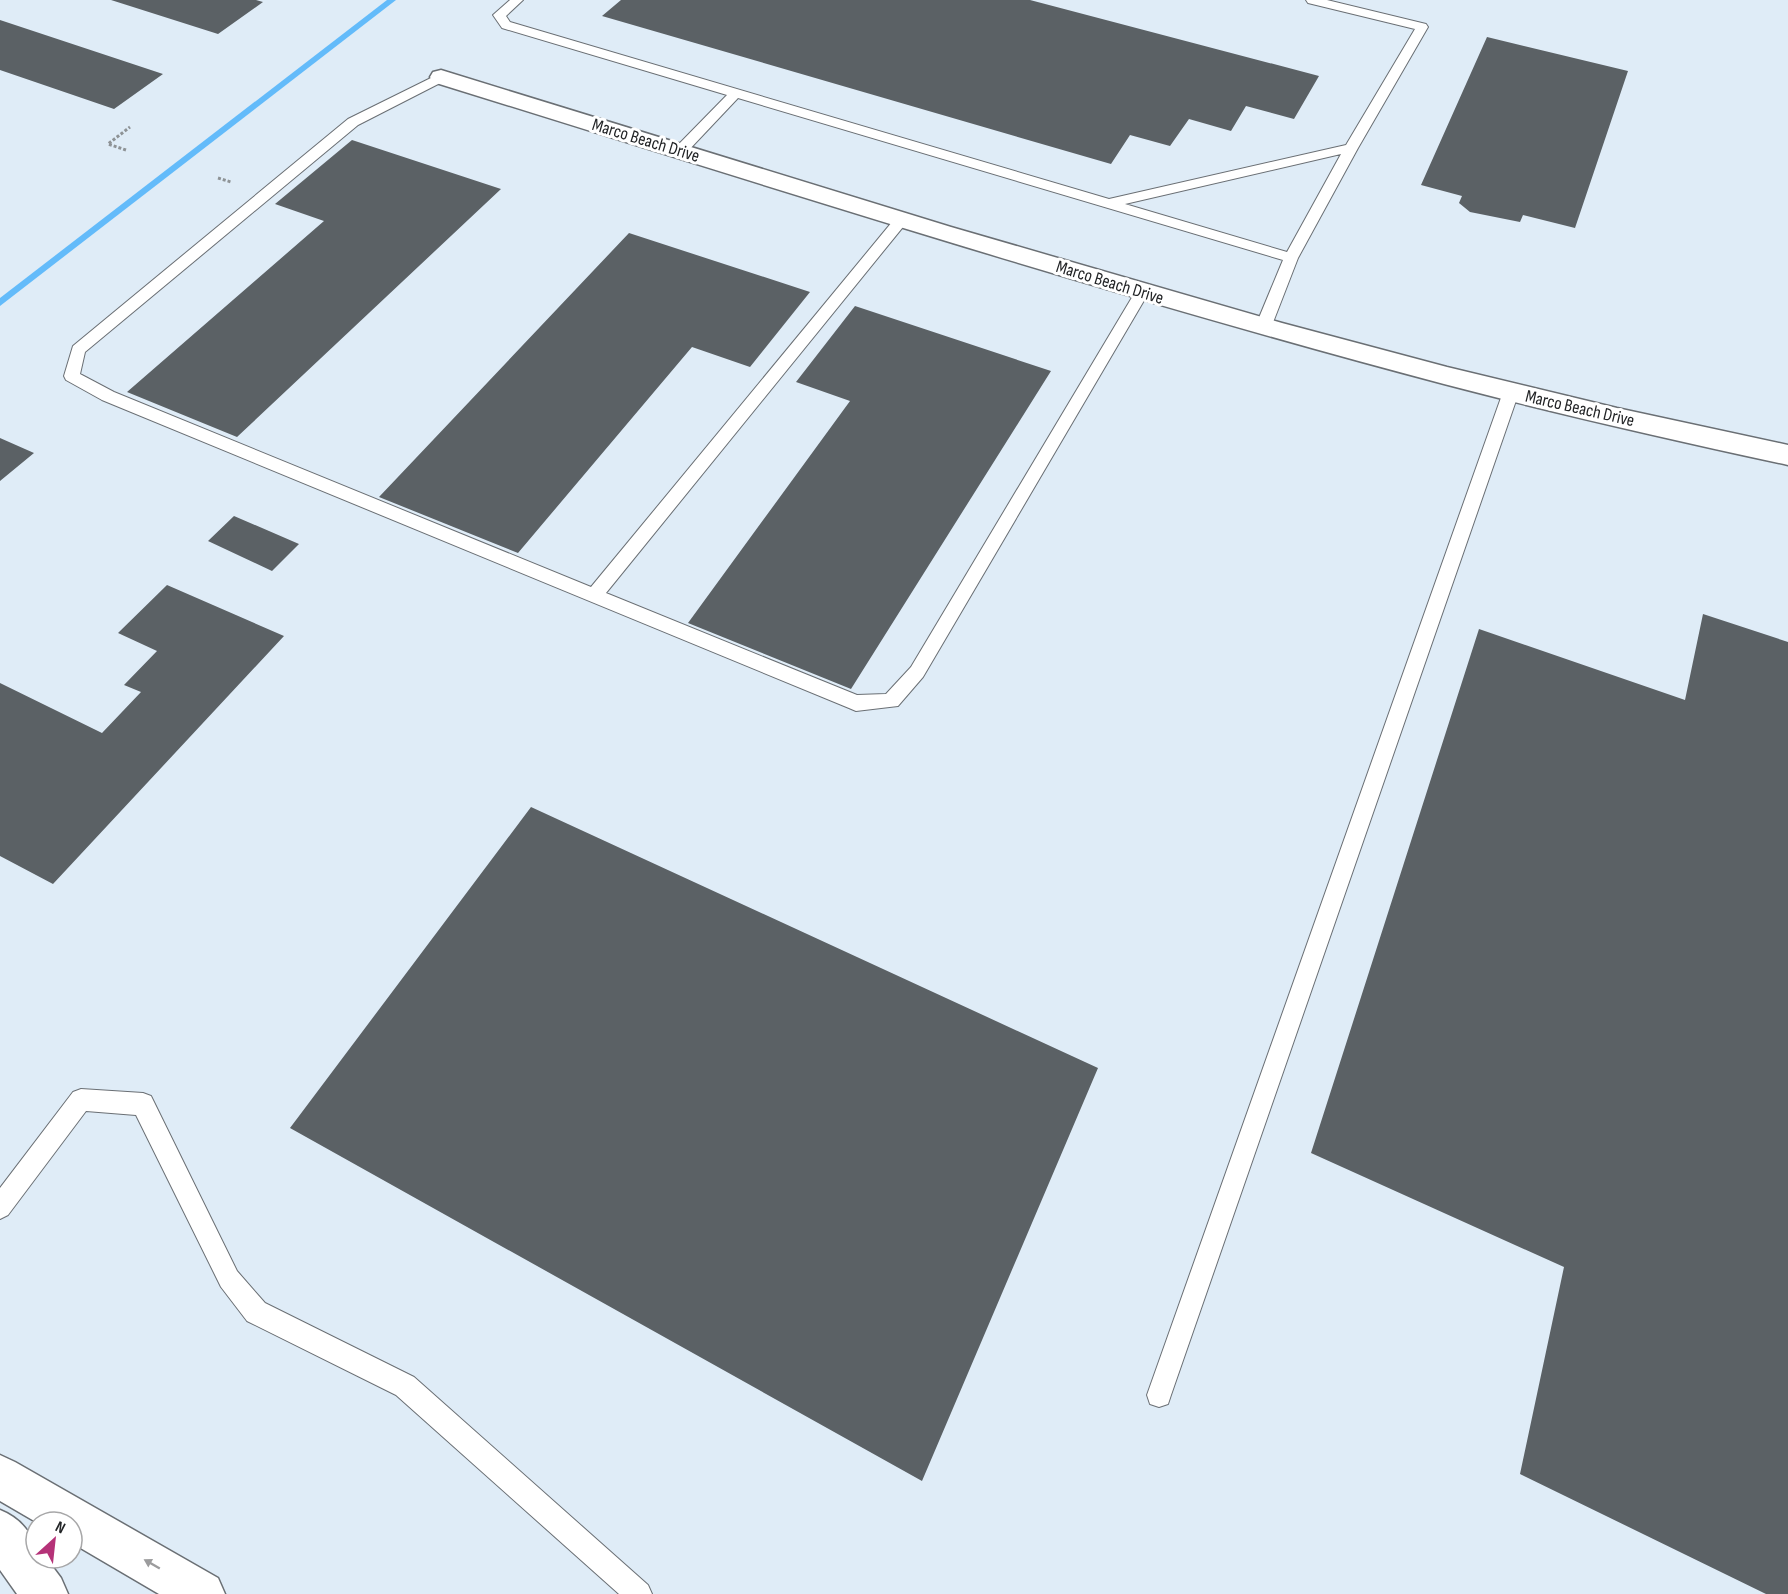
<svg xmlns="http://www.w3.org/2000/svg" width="1788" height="1594" viewBox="0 0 1788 1594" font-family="'Sofia Sans Condensed',sans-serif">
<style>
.built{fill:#dfecf7;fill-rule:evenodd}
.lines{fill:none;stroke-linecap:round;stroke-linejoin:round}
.stream{fill:#63bbfa;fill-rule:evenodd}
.building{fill:#5b6165}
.service-casing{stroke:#6a6f74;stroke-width:2}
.minor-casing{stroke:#6a6f74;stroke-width:3}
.tertiary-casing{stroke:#6a6f74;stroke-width:3}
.path{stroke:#8e9396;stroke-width:3;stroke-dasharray:3 2;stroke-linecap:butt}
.service{fill:#fff;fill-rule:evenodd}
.minor{fill:#fff;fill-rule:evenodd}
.tertiary{fill:#fff;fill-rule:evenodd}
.oneway{fill:#9c9c9d}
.labels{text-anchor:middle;stroke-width:6;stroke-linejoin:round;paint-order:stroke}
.far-street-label{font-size:18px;fill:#222426;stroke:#fff}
</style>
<rect width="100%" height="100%" fill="#eff6fb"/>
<path class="built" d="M0 0H1788V1594H0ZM36 1522H72V1558H36Z"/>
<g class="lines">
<path class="stream" d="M387 0H396L0 306V298Z"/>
</g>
<path class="building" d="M111 0H256L263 2 218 34Z
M621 0H1030L1319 76 1294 119 1246 106 1231 131 1189 119 1170 146 1130 135 1111 164 602 16Z
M0 20 163 74 114 109 0 70Z
M1487 37 1628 71 1575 228 1523 215 1520 222 1470 212 1459 203 1462 196 1421 185Z
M352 140 501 189 237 437 127 392 324 221 275 204Z
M629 233 810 292 750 367 692 347 518 553 379 497Z
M855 306 1051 371 851 689 688 623 850 401 796 382Z
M0 438 34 453 0 481Z
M234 516 299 544 272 571 208 541Z
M167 585 284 636 53 884 0 856V683L102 733 141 692 124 685 157 651 118 633Z
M1703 614 1788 642V1594H1766L1520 1474 1564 1267 1311 1153 1479 629 1685 700Z
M531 807 1098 1068 922 1481 290 1128Z"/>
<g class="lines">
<defs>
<path id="service" d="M510 0H523L506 16 510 22 1109 199 1346 145 1415 29 1308 3 1306 0H1327L1426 24 1428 27 1358 148 1298 258 1272 325 1264 330 1256 325 1283 260 738 98 686 153H676L674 150 676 147 727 95 502 28 493 15ZM1341 154 1287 252 1125 204Z
M441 73 446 74 447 77 446 80 358 125 85 352 80 374 114 392 591 587 897 216H907L909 219 907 222 606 593 857 695 886 694 911 667 1137 289H1147L1149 292 923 677 898 706 856 711 849 708 102 400 66 380 64 376 73 346 348 119Z
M1511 387 1517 388 1519 392 1171 1395 1168 1404 1159 1407 1150 1404 1147 1395 1503 392 1505 388Z
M81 1089 143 1093 151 1096 237 1271 265 1303 414 1377 648 1585 652 1594H619L396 1395 247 1321 221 1287 136 1115 86 1111 8 1215 0 1219V1188L73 1092Z"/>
<path id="minor" d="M441 70 951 227 1282 323 1447 367 1617 408 1788 445V465C1673 440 1558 414 1444 384 1104 294 769 186 433 82L430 77 433 72Z"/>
<path id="tertiary" d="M0 1455 15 1462 218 1578 225 1594H159L72 1543V1522H36L0 1501Z
M0 1510C20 1518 36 1535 36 1558H46L61 1578 68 1594H17L0 1570Z"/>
</defs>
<use href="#service" class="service-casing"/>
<use href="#minor" class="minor-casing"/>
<use href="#tertiary" class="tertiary-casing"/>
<path class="path" d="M126 150 108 144 130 127
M218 178 231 182"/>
<use href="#service" class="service"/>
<use href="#minor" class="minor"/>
<use href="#tertiary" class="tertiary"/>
</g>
<defs><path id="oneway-solid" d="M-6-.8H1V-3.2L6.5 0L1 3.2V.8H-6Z" transform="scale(1.5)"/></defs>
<use class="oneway" href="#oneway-solid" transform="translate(152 1564) rotate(-150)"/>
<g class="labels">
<g class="far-street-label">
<text transform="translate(646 140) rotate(17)" y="6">Marco Beach Drive</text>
<text transform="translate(1110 282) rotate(17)" y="6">Marco Beach Drive</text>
<text transform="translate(1580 408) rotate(13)" y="6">Marco Beach Drive</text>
</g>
</g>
<g transform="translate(54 1540) rotate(27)"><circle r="28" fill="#ffffff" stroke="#a7a7a8" stroke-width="1.5"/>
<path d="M0-4.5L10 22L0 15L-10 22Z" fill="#b53278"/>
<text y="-9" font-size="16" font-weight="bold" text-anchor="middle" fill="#222426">N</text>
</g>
</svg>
